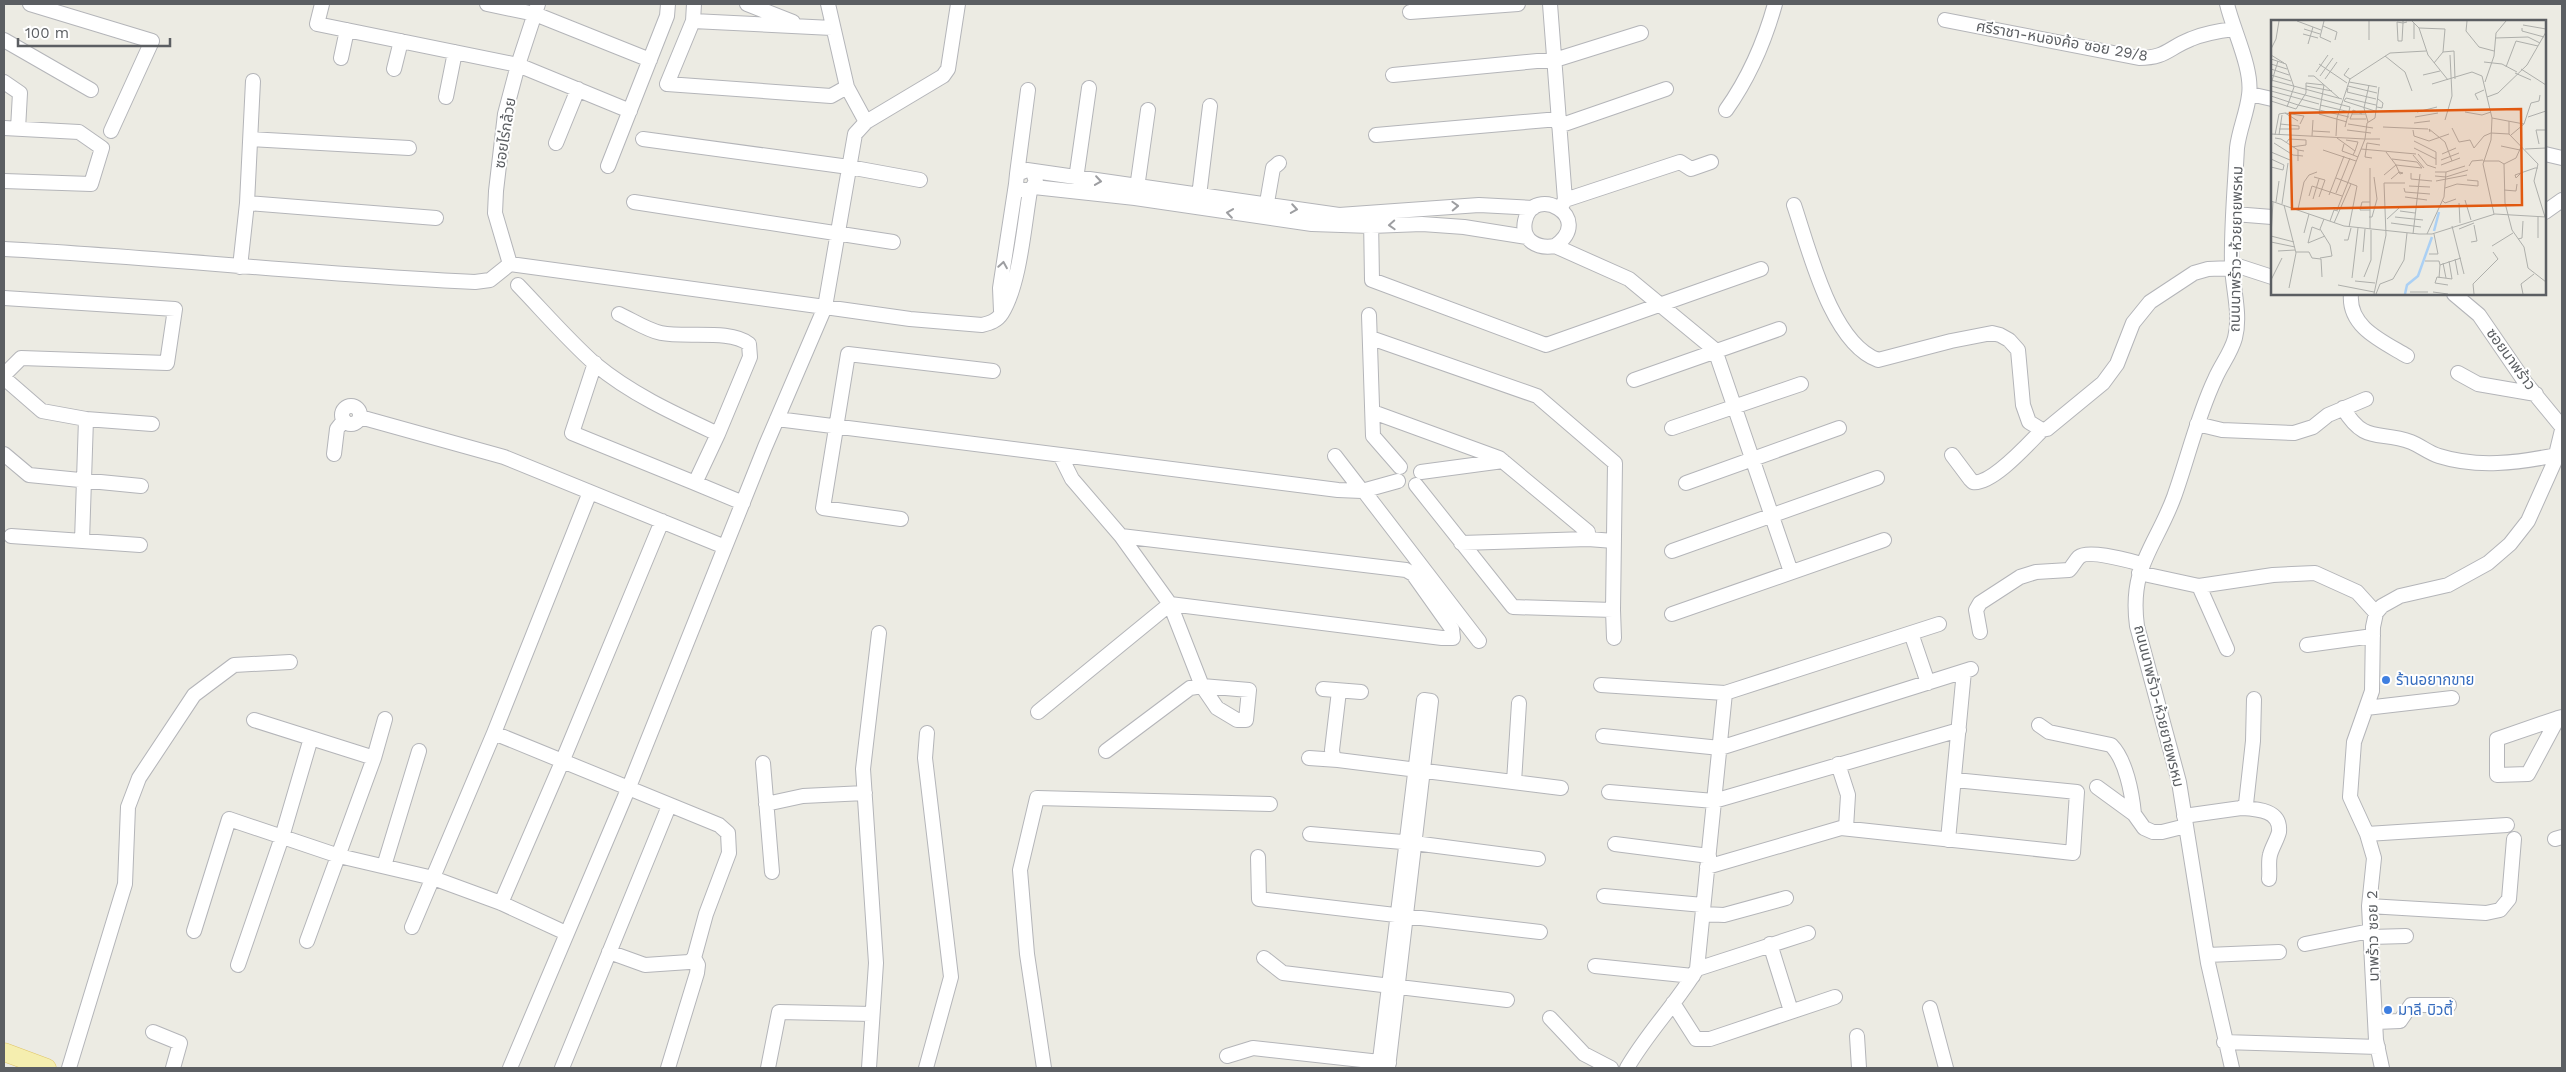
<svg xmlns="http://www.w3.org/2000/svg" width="2566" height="1072" viewBox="0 0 2566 1072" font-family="'Work Sans','Noto Sans Thai',sans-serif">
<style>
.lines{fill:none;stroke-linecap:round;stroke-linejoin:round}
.minor-casing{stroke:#b4b5b9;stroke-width:16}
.major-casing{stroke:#e0c568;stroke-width:19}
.minor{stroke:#fff;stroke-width:14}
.major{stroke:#f5eeaf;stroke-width:18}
.oneway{stroke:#9d9ea1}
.shop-dot{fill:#3f7fe0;stroke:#fff;stroke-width:2}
.labels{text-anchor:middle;stroke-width:4;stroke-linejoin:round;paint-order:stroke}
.street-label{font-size:15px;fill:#5b5e62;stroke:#fff}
.shop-label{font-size:15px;fill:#366cbe;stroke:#fff;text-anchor:start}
.inset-river{fill:none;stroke:#abd0f4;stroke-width:2.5}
.inset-road{fill:none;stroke:#aeafab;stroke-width:1}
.view{fill:#e15910;fill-opacity:0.15;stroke:#e15910;stroke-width:2.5}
.inset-edge{fill:none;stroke:#5b5e62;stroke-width:2.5}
</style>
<rect width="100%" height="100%" fill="#ecebe3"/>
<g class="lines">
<defs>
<path id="minor" d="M30 4 152 41 111 131
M322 4 317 24 518 65 630 111
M487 4 535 14 650 60
M694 4 693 21 832 28
M747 4 793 22
M828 4 847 87 866 122
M958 4 948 69 943 76 866 122 855 134 825 307 910 319 982 325C990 323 997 321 1002 313 1020 284 1024 225 1030 191
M1550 4 1565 200 1560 209
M2227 4C2233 30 2253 69 2249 95 2247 113 2239 130 2237 148 2235 187 2231 227 2232 266 2233 290 2241 315 2235 338 2231 353 2221 365 2215 379 2197 417 2188 458 2174 497 2155 548 2129 567 2137 626L2179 782 2208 963 2232 1068
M1410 12 1518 4
M1945 20 2139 58C2166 58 2168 48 2191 39 2205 33 2218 31 2234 29
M693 21 667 84 831 96 847 87
M4 40 91 90
M341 58 347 30
M394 69 401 41
M1393 75 1558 59 1641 33
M4 82 20 93 18 129
M2250 94 2272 99
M446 97 455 52
M1726 110C1748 79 1765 40 1775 4
M1559 126 1666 89
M4 128 79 132 102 148 91 184 4 181
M1376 135 1559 119
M251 139 409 148
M643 139 849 167 920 180
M556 143 578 89
M2545 154 2562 158
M608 166 667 16 668 4
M1033 172 1036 182 1030 191 1019 189 1016 184 1017 174 1027 170 1339 215 1479 205 1533 208
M1017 174 1028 90
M1075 186 1089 88
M1034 187 1135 198 1312 224 1371 226 1422 224 1464 227 1527 237
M1136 195 1148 110
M1565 200 1680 162 1691 169 1711 162
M634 202 893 242
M247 203 436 218
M1198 204 1210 106
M1794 205C1809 249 1831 343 1878 360L1951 341 1992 333 2000 335 2009 340 2018 350 2023 405 2029 422 2042 430 2047 429 2103 383 2117 364 2133 323 2150 302 2194 273 2208 269 2232 268
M2545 212 2562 200
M1265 214 1273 168 1279 163
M2234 214 2272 217
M1371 218 1372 280 1546 345 1761 269
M1555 246C1596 217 1533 183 1525 221 1521 241 1538 249 1555 246L1629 279 1715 350 1791 572
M4 249C161 257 318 275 475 282L490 280 510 264 825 307 765 447 629 787 510 1068
M510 264 495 213 496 191 505 114 518 65 538 4
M2232 264 2272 277
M240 267 247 203 253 81
M518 285C543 311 568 340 595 364 631 394 675 414 718 434L695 483 743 503
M2351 294C2348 327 2382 341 2407 356
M2454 294 2479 315 2525 382 2562 427
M4 298 175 309 167 363 21 358 4 375
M1001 311 1000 288 1016 184
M619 314C632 320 647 330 661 333 686 338 730 329 749 344L750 357 718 434
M1369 315 1373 436 1400 467
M1371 338 1537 396 1615 463 1613 610
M595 363 572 433 695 483
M2458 373 2478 384 2536 394
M4 378 42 411 86 419
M1634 380 1779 329
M342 415a9 9 0 1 1 18 0a9 9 0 1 1-18 0Z
M2343 408C2365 445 2379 430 2411 442 2421 446 2429 453 2439 456 2477 468 2518 463 2556 455
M1373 412 1499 458 1588 532V539L1614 541
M360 417 504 457 725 547
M777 419 1338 490 1362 491 1398 481
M2197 424 2222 430 2294 433 2313 427 2328 415 2366 399
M1672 428 1801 384
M4 454 29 475 141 486
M334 454 337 429 344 420
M1060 455 1072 479 1121 536 1170 604 1202 686 1217 708 1237 720H1246L1249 690 1202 686 1190 688 1106 751
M1952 455 1970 479 1973 482C1992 485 2029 443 2042 430
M1335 456 1362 491
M1421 472 1503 461
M1686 483 1839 428
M1416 485 1513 607 1613 610 1614 638
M1363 490 1479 641
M901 519 823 508 848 354 993 371
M11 536 140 545
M82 541 86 419 152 424
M1461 543 1588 539
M1672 551 1877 478
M2139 573 2199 586 2273 575 2315 573 2357 592 2376 613
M2199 586 2227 649
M1672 614 1884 540
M1980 632 1976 610 1980 603 2020 577 2036 572 2069 570C2073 566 2075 561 2079 557 2088 549 2130 561 2142 564
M1911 633 1928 683
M2307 645 2373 636
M1601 685 1725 693 1939 624
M1323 689 1361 692
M1339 691 1332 750 1333 757 1338 760 1561 788
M2366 708 2452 698
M1038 712 1170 604 1442 638H1453L1452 629 1413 574 1406 570 1121 536
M2558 718 2528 774 2497 775V739L2558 718 2562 717
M254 720 374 758 307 941
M2039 725 2049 732 2111 745C2126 760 2132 793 2134 814
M494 733 719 825 728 833 729 853 706 914 694 958 689 962 645 965 609 952
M1603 736 1720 748 1971 669
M374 758 385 719
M1309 758 1338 760
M763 763 772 872
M1838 764 1848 795 1846 828
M1514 782 1519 703
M2097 787 2134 814 2144 828 2153 832H2162L2186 826
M1609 792 1714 801 1959 730
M766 804 803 796 865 793
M2241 808C2258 809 2281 810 2279 832 2277 840 2272 847 2270 855 2268 862 2270 871 2269 879
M2184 816 2241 808 2246 804 2253 741 2254 699
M1310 834 1414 843 1538 859
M2367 834 2507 825
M2555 839 2562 837
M1948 840 1964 671
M1615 844 1709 856
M1258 857 1259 899 1540 932
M384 866 419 751
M1707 867 1841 828 2073 853 2077 792 1955 780
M1604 896 1703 905
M501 903 562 762 662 521
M2369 906 2486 913 2500 910 2509 899 2514 839
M1703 914 1724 915 1786 898
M412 927 494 733 590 492
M194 931 229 819 339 856 433 878 501 903 566 933
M2371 937 2406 936
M1770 944 1791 1011
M2305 944 2370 931
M2207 955 2279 952
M1264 958 1283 973 1507 1000
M238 965 282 837 311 738
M1595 966 1693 976
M1697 969 1808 933
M1673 1003 1696 1039H1710L1835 997
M1930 1008 1946 1068
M1550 1018 1584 1054 1611 1068
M2376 1022 2400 1021 2411 1005H2449
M153 1032 180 1043 173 1068
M1857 1036 1859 1068
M2224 1042 2378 1047
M1227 1056 1253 1048 1389 1063
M69 1068 125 884 128 807 139 778 194 695 234 665 290 662
M562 1068 669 806
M668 1068 697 973 698 965 694 958
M768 1068 779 1012 872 1014
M869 1068 876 963 863 769 879 633
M926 1068 951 977 925 758 927 733
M1044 1068 1027 954 1020 870 1037 798 1270 804
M1379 1068 1424 700 1431 701 1388 1068
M1627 1068C1647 1033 1676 1004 1697 969L1725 693
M2382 1068 2376 1040 2369 906 2374 858 2367 834 2350 797 2354 742 2372 691 2373 627 2376 613 2382 606 2400 596 2448 585 2488 563 2510 544 2528 521 2554 463 2562 430"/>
<path id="major" d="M4 1052 47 1068"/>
</defs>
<use href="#minor" class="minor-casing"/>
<use href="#major" class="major-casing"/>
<use href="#minor" class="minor"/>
<use href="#major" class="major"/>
</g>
<defs><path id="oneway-chevron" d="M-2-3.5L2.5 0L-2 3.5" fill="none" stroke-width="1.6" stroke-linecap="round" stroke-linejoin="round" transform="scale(1.25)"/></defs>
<g class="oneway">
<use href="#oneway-chevron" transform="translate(1098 181) rotate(8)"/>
<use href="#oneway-chevron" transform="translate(1455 206) rotate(-2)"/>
<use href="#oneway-chevron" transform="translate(1294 209) rotate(9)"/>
<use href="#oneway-chevron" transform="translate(1230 213) rotate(-172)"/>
<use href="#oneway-chevron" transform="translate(1392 225) rotate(177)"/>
<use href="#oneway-chevron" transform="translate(1003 265) rotate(-81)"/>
</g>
<g class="shop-dot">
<circle cx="2386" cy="680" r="5"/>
<circle cx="2388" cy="1010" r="5"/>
</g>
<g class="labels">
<g class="street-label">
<text transform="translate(2062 41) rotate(10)" y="5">ศรีราชา-หนองค้อ ซอย 29/8</text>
<text transform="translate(505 133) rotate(-81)" y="5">ซอยไร่กล้วย</text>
<text transform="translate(2236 249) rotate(-89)" y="5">ถนนนาพร้าว-ห้วยยายพรหม</text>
<text transform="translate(2511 359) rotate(54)" y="5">ซอยนาพร้าว</text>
<text transform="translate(2159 706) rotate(76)" y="5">ถนนนาพร้าว-ห้วยยายพรหม</text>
<text transform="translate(2373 936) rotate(-91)" y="5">นาพร้าว ซอย 2</text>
</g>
<g class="shop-label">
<text x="2396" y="685">ร้านอยากขาย</text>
<text x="2398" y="1015">มาลี บิวตี้</text>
</g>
</g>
<g transform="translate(2271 20)">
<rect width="275" height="275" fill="#ecebe3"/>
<path class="inset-river" d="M163 211 168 192M134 274 136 265 147 256 161 217"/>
<path class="inset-road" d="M26 1 50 10M53 1 49 17 60 22M98 1V20M132 1V3L131 21H127L126 2 132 3 136 2M141 1 148 8 157 35 177 60M196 1 195 11 208 27 223 31M252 5 275 9M52 6 66 12 64 20M148 8 174 9 172 32M251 8V11L273 17M33 9 49 14M32 14 47 18M224 18 257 17 269 23M143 19V3M37 24 42 7M0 29 5 19 8 1M0 35 13 43M114 36 134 52 141 71M0 39 15 44 23 67 16 87M213 42 231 44 246 52M163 43 172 32 183 31 184 59M0 44 16 49M48 44 76 63M235 47 245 21 267 26M78 48 73 55 79 59M0 49 18 55M250 49 275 65M45 52 57 35M244 53 260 60M0 55 20 61M152 55 169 51M37 56H43L68 78M49 56 62 38M54 59 66 42M0 60 71 79M78 62 106 67M214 62 223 36 225 13 235 1M0 64 7 41M161 64 201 52 211 56 221 98 220 120 212 144 223 194M53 65 48 94 76 102M0 66 79 87 74 107M35 66 61 71M77 66 106 73M108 67 104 98 96 103 94 119H109M77 68 76 72 105 79M0 71 48 84M0 76 27 85M216 77 227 73 256 45 275 12M207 80 204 74 213 70M0 81 25 89 35 73V63L53 65M27 85 78 97M49 85 79 92M106 87 111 88 112 83 107 79M104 91 73 81 75 78 105 85M146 92 166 87M194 92 211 95 220 92M14 93 33 96 29 104M8 94 14 93 27 101M81 94 79 99H95M91 94 82 90 81 94H94M144 97 167 93M257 97 275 91M221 98 253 104M174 100 181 76 179 35M238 101V114L267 144 263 161 274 197M97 102 93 88 98 65M143 103 159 101M77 104 102 108M112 107 157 109M181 108 188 122 199 120 203 128 213 116 220 113M8 109H28V106L9 104M76 110 100 113M142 110 143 116 158 121 178 114M42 111 59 112M159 112 158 109 174 122 181 141M220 113 238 114M0 114 94 119 66 190M4 115 8 94M8 115 11 95M240 115 253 104 260 83 268 81 269 75M41 116 42 100M65 116 66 98 79 59 119 33 155 31M4 118 10 119 27 130M66 118 84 131 82 135 87 137M75 120 87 122 84 131M143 121 165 132V145M3 123 22 135 32 136M15 123 18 119 35 120V125L20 127M73 124 71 131 82 135M268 124 265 110H275M230 126 249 130M250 127 245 138 233 144 234 183 241 210 253 227 257 248 275 262M143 128 165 139M90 129 145 134M254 129 275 128M52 130 85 141M0 132 19 140M115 132 125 145 128 152 129 154 132 153 128 152 127 153 120 159M147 134 156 145 165 148M171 134 185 128M142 135 153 148M101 138 94 137 96 123 109 125M0 139 13 145 12 150 0 147M121 139 146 142 151 148M170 140 188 133M27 141V130L33 131M212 141H228L233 144M170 145 189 138M198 146 201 141 212 140M164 152H175L194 146M140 153V159L161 161M250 153 245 158 244 155 264 148H267M113 155 125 145 151 148M164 156 175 157 197 150M43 157 54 160 48 177M65 158 86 166 78 207M165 161 196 155M138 166 159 167M133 168 134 172 159 174M174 168 186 164 207 166V161L196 160M233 170 245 171 246 164M65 173 79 138M58 175 73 136M38 176 41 166 71 176M134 177 156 180M42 179 48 159M171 180 174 183 185 179M194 180 200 200M0 181 73 206 148 214H161L224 194 275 197M5 182 8 161M188 183 189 203M11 184 17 143M13 185 25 233 18 268M27 189 33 162 38 155 46 152M99 190H89L91 182H99M129 191 144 193M98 197H101L106 179 103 157M124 197 152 200M116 199 128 188M59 201 63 190 67 191M63 203 80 164M120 203 150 207M181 206 193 254M99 209V148M188 209 203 203M33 213 38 194M142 214 149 154M156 214 173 177 175 152M0 216 23 222M0 216 2 182M267 218V197M247 219 251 218 252 201M73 220H77L80 208M0 222 24 227M200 222 206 221 203 205M37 223 41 207 49 210M37 223 54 216M221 226 242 213M7 231 24 230M25 232H38L41 238 50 239 51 257M92 232 94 209M158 234H167L163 214M49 238 61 236 59 225 49 209 53 199M184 239 187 255M154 241H168L169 245M172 243 175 258M93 257 100 240V210M81 258 87 208M168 258 169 245 190 238M0 260 11 238M84 261 104 263M67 265 103 272M177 265 164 263 166 257 181 259 178 241M139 272H157M162 272 177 274M103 274 115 215 113 163H134M105 274 109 264 122 259 133 240 136 213M203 274 202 264 227 239 222 232M252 274 250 264 263 254"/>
<path class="view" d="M250 89 251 185 21 189 19 93Z"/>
<rect width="275" height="275" class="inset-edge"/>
</g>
<rect width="2566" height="1072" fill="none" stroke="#5b5e62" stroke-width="10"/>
<path d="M18 38v8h152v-8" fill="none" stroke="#5b5e62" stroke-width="2.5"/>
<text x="25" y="38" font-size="15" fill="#5b5e62" stroke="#ffffff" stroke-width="4" paint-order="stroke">100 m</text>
</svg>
